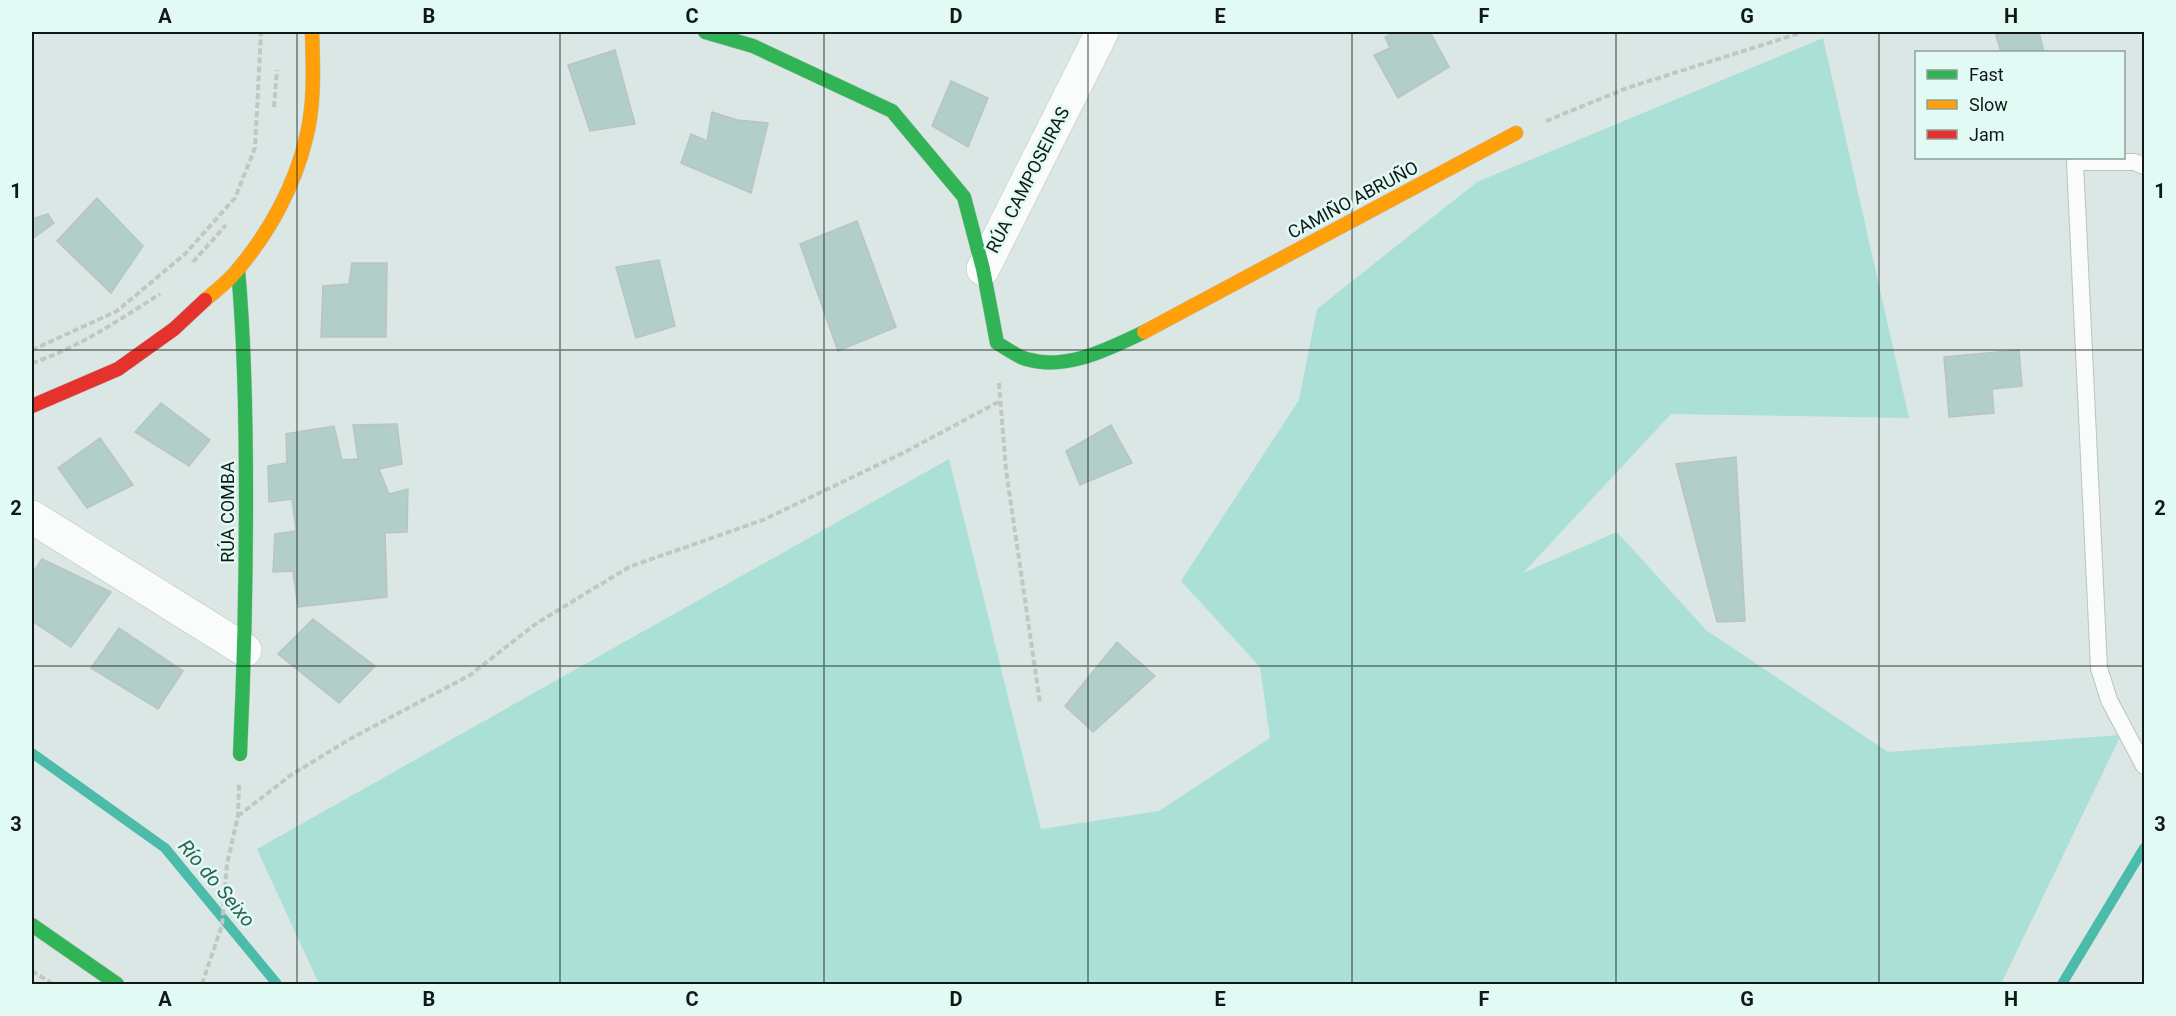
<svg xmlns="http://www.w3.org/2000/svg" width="2176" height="1016" viewBox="0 0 2176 1016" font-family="Roboto,sans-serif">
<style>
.green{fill:#aae0d5}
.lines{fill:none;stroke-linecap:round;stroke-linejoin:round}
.stream{stroke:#4cbbaa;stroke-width:10}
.building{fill:#b1cec8;stroke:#bac4c1;stroke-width:1.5}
.lane-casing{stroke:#bac3c1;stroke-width:18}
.street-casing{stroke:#bac3c1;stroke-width:34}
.fast-casing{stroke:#bac3c1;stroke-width:15}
.slow-casing{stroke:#bac3c1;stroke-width:15}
.jam-casing{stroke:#bac3c1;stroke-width:15}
.path{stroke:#c2c6c5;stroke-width:4;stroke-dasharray:6 3;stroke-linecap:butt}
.lane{stroke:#fafbfb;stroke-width:16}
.street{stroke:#fafbfb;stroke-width:33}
.fast{stroke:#30b455;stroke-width:14}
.slow{stroke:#ff9f0a;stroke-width:14}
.jam{stroke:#e5322d;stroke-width:14}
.grid{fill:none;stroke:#101917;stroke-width:1.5;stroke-opacity:0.55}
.labels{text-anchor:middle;stroke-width:5;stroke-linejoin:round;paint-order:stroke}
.street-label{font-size:18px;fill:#101917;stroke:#e2faf4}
.water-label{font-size:20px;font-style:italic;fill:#2d6156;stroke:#e2faf4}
.neatline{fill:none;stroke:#101917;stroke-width:2}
.grid-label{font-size:20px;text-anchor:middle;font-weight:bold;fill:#101917}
</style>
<rect width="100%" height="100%" fill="#dbe7e4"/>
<path class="green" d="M1823 38 1909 418 1671 414 1523 573 1617 532 1706 630 1888 752 2121 735 2001 984H319L257 849 949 459 1041 829 1159 811 1270 738 1260 667 1181 581 1299 400 1317 309 1477 182Z"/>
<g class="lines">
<path class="stream" d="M32 753 165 848 277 984
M2062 984 2144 848"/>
</g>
<path class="building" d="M1395 32H1430L1449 67 1398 98 1374 55 1390 48 1385 37Z
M1995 32H2039L2044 52H2001Z
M615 50 635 124 590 131 568 65Z
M951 81 988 98 968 147 932 126Z
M712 112 737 120 768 123 751 193 681 163 691 134 707 141Z
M97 198 143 246 111 293 57 241Z
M48 214 54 223 32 239V219Z
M857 221 896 327 838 351 800 244Z
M659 260 675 326 636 338 616 267Z
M352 263H387L386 337H321L323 286 349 284Z
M2019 350 2022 386 1992 389 1994 413 1949 417 1944 357Z
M161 403 210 440 189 466 135 432Z
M397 424 402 464 379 469 389 494 408 489 407 532 385 533 387 597 298 607 293 571 273 572 275 534 296 531 292 499 269 502 268 466 287 463 286 434 334 426 342 460 358 459 353 425Z
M1111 425 1132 463 1080 485 1066 451Z
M100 438 133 485 87 508 58 468Z
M1736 457 1745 621 1717 622 1676 464Z
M42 559 111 592 71 647 32 621V574Z
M313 619 375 666 339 703 278 654Z
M119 628 183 671 158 709 91 668Z
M1117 642 1155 676 1093 732 1065 706Z"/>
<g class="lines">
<defs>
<path id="lane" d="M2144 166 2134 162H2075L2099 668 2109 700 2144 766"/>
<path id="street" d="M983 269 1102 32
M32 517 245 650"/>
<path id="fast" d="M705 32 753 46 892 111 964 197 983 269 997 343C1006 348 1016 356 1026 359 1067 371 1108 349 1144 332
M238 270C245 346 246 422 246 498 246 584 244 669 240 754
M32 925 117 984"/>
<path id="slow" d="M205 300C217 290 230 280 239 268 270 231 295 185 306 138 315 104 313 67 312 32
M1144 332 1516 133"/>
<path id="jam" d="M32 406 118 369 174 329 205 300"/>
</defs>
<use href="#lane" class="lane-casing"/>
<use href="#street" class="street-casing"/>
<use href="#fast" class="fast-casing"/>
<use href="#slow" class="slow-casing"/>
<use href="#jam" class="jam-casing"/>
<path class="path" d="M274 107 277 70
M1546 121 1627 88 1803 32
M193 262 226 225
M32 350 117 311 185 254 235 198 255 148 261 32
M32 363C78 348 119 320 160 294
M999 383 1006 470 1040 703
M238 816 291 775 350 739 470 675 537 623 629 567 763 520 905 452 1000 401
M32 971 53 984
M32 983 34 984
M202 984 222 925 227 864 238 816 239 784"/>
<use href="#lane" class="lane"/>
<use href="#street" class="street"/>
<use href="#fast" class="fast"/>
<use href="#slow" class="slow"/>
<use href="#jam" class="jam"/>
</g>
<path class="grid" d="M297 32V984M560 32V984M824 32V984M1088 32V984M1352 32V984M1616 32V984M1879 32V984M32 350H2144M32 666H2144"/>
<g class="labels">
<g class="street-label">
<text transform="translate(1028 180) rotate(-63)" y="6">RÚA CAMPOSEIRAS</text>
<text transform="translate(1353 200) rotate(-28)" y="6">CAMIÑO ABRUÑO</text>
<text transform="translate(228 512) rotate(-90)" y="6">RÚA COMBA</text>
</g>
<g class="water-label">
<text transform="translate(217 883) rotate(50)" y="7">Río do Seixo</text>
</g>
</g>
<rect width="2176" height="1016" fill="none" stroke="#e2faf4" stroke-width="66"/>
<rect x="1915" y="51" width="210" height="108" fill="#e2faf4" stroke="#8ea09c" stroke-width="1.5"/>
<rect x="1927" y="70" width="30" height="9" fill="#30b455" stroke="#8ea09c" stroke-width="1.5"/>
<text x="1969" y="81" font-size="18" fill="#101917">Fast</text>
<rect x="1927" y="100" width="30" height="9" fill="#ff9f0a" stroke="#8ea09c" stroke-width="1.5"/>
<text x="1969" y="111" font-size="18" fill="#101917">Slow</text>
<rect x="1927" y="130" width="30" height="9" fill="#e5322d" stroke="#8ea09c" stroke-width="1.5"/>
<text x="1969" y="141" font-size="18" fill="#101917">Jam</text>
<rect x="33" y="33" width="2110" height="950" class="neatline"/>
<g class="grid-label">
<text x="165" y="23">A</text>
<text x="429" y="23">B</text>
<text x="692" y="23">C</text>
<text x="956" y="23">D</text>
<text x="1220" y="23">E</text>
<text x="1484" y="23">F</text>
<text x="1747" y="23">G</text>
<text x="2011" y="23">H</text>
<text x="16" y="198">1</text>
<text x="2160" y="198">1</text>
<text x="16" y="515">2</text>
<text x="2160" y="515">2</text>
<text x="16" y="831">3</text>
<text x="2160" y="831">3</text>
<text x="165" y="1006">A</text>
<text x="429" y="1006">B</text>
<text x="692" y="1006">C</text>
<text x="956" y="1006">D</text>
<text x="1220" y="1006">E</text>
<text x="1484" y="1006">F</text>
<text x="1747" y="1006">G</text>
<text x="2011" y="1006">H</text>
</g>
</svg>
